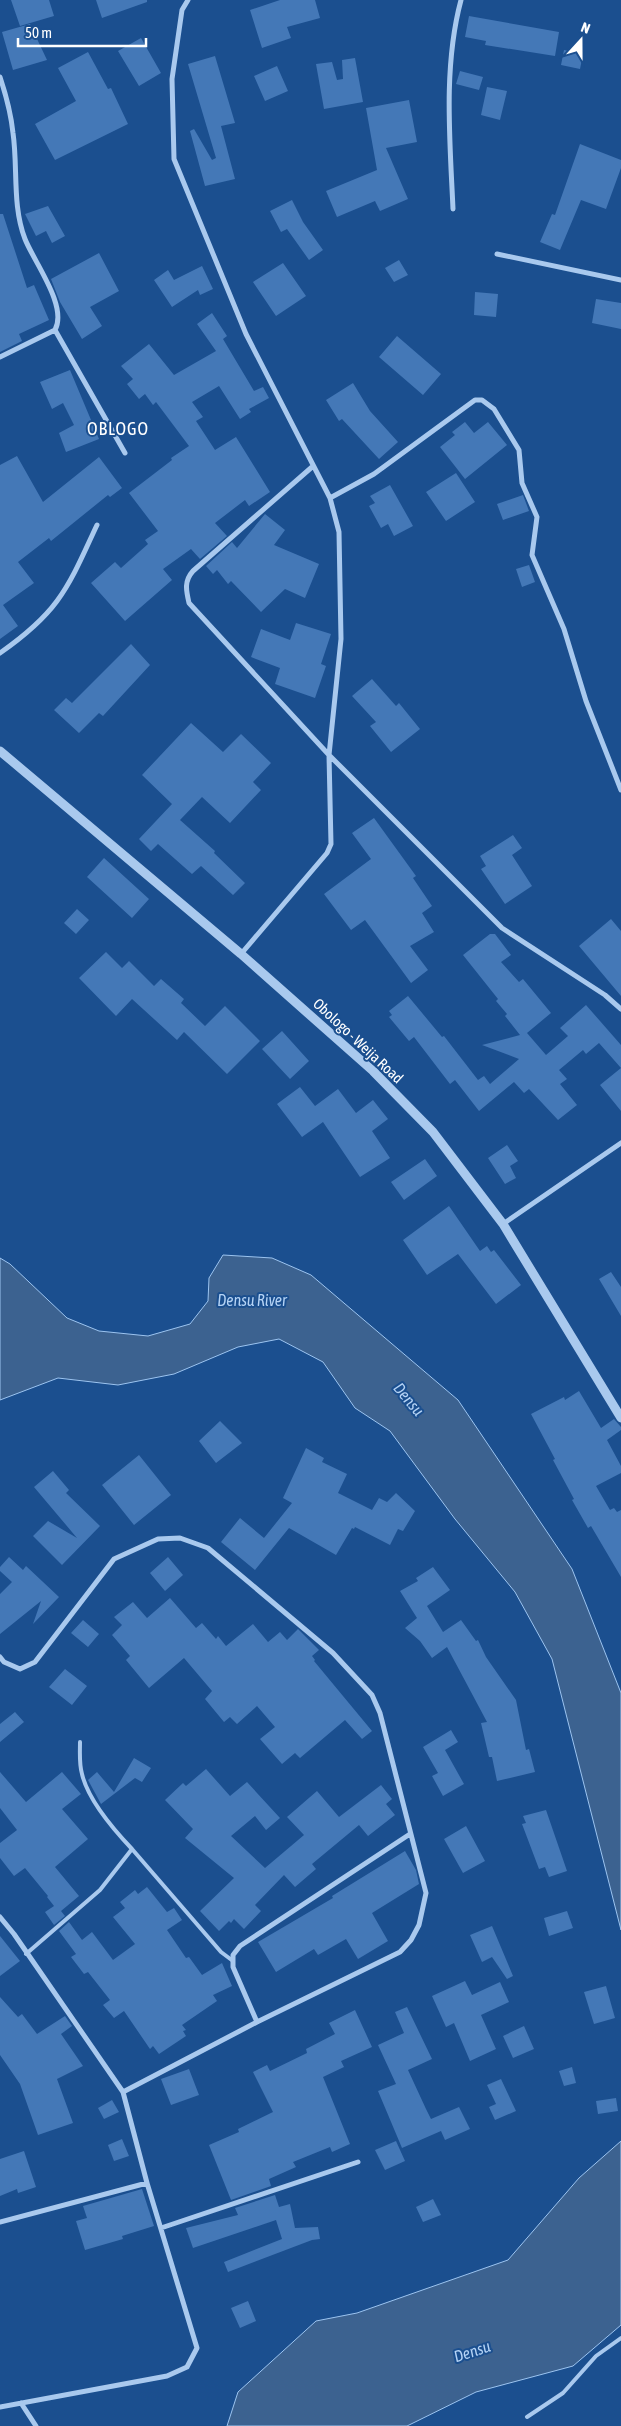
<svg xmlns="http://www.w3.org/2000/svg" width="621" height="2426" viewBox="0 0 621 2426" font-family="'Asap Condensed',sans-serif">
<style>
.water{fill:#3c6290;stroke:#9cc4f0}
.building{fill:#4478b7}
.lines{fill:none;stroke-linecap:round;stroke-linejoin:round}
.service{stroke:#a9c9ee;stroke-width:4}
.minor{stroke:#a9c9ee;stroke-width:5}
.tertiary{stroke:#a9c9ee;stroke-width:9}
.labels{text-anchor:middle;stroke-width:4;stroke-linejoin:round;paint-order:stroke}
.street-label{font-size:15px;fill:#fff;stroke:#1b4f8f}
.water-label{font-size:16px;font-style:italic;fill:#b5d3f5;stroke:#1b4f8f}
.quarter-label{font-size:18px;letter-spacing:1px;fill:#fff;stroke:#1b4f8f}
</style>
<rect width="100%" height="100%" fill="#1b4f8f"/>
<path class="water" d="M223 1255 272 1258 311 1275 458 1400 572 1569 621 1693V1930L552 1659 515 1592 455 1519 390 1431 355 1408 323 1362 279 1339 238 1347 174 1374 118 1385 58 1378 0 1400V1258L10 1264 67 1318 99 1331 148 1336 190 1324 208 1301 209 1278Z
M621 2141V2325L573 2366 476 2392 407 2426H227L238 2392 316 2321 357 2313 508 2260 579 2178Z"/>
<path class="building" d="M11 0H49L54 16 20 26Z
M96 0H147V2L102 18Z
M280 0H315L320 18 287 27 291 38 262 48 250 10Z
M469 16 559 32 555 56 485 45 486 41 465 37Z
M30 24 47 60 13 70 2 32Z
M141 38 161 73 139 86 118 51Z
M564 50 583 54 580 69 561 65Z
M88 52 108 89 111 88 128 124 55 160 35 124 76 101 58 68Z
M215 56 235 123 221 126 235 179 205 186 190 131 194 129 212 160 216 158 188 64Z
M355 58 363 102 324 109 316 64 332 62 337 80 343 79 342 60Z
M277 66 288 91 265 101 254 76Z
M460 71 483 77 479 90 456 84Z
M487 87 507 91 500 120 481 115Z
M409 100 417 142 386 148 408 199 380 211 375 201 337 217 326 191 377 170 366 108Z
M580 144 621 160V168L606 209 581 200 560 250 540 242 552 214 555 215Z
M292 200 303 222 323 250 309 260 287 229 281 232 270 211Z
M48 206 65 236 52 243 46 231 36 236 25 214Z
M0 214H3L27 288 34 285 49 320 19 334 22 341 0 352Z
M99 253 119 291 90 307 102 326 82 339 60 302 51 279Z
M399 260 408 275 394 282 385 268Z
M283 263 306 296 276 316 253 282Z
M202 266 213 289 200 295 198 290 172 307 154 280 168 270 174 280Z
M475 292 498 294 496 317 474 315Z
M596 299 621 303V329L592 323Z
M212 313 227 336 223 339 254 391 263 387 269 398 249 409 251 412 240 419 219 386 192 402 203 417 196 421 215 450 236 437 270 492 249 506 245 500 215 523 227 536 200 559 191 549 163 569 172 580 125 621 91 583 115 562 121 568 148 544 145 540 158 531 129 493 172 460 171 458 189 446 156 402 153 405 145 394 139 399 127 384 133 379 121 366 149 344 174 375 216 351 197 324Z
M397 336 441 374 423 395 379 357Z
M70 370 99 439 66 452 59 433 74 425 63 403 52 409 40 382Z
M353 383 370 411 398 442 379 459 342 419 339 421 326 400Z
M465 422 474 433 488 422 507 445 465 479 440 447 455 435 452 432Z
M17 456 43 502 99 457 122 488 110 497 108 495 51 541 49 538 18 562 34 583 3 605 18 626 0 639V465Z
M456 473 475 502 446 521 426 492Z
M390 485 413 526 394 536 388 524 381 528 369 506 375 503 370 496Z
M523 495 529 511 503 520 497 504Z
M265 514 285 530 274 545 319 564 305 598 285 589 261 612 231 581 228 584 217 570 213 574 206 566 232 542 237 548Z
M529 565 535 582 522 587 516 569Z
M296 623 331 634 321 664 326 666 315 698 275 684 280 668 251 657 261 629 290 640Z
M131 644 150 665 103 716 99 713 79 733 54 710 66 698 72 703Z
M372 679 396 706 399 703 420 729 391 752 370 726 376 722 352 696Z
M191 723 223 752 241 734 271 763 253 782 261 790 230 823 202 797 180 820 215 851 214 853 245 883 233 895 201 866 192 874 158 844 151 851 139 839 172 804 142 775Z
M374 818 416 876 413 878 432 906 422 913 434 932 410 946 428 970 411 983 365 920 351 930 324 894 371 859 352 833Z
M513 835 522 848 512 855 532 886 505 904 481 869 486 866 480 856Z
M104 858 149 899 132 918 87 877Z
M77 909 89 920 76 934 64 923Z
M611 919 621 931V996L579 946Z
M490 934H495L511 955 501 962 519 982 523 979 551 1013 527 1033 546 1055 568 1036 560 1028 586 1005 621 1045V1068L599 1043 586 1054 583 1050 559 1070 567 1079 560 1084 577 1105 558 1120 529 1089 524 1093 514 1082 479 1111 455 1080 450 1084 414 1037 409 1041 389 1017 392 1015 389 1011 408 996 442 1037 444 1036 478 1080 484 1076 490 1084 519 1059 482 1045 520 1035 505 1016 507 1014 496 1001 498 999 463 955Z
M106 952 122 968 129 961 154 986 161 979 184 999 181 1003 205 1026 225 1006 260 1041 227 1074 184 1032 177 1040 132 999 116 1016 79 978Z
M282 1031 309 1061 290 1079 262 1049Z
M621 1068V1111L600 1085Z
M300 1087 315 1106 338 1089 356 1113 373 1100 388 1119 372 1131 390 1158 360 1177 323 1122 302 1137 277 1104Z
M507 1145 518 1161 510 1166 516 1178 505 1184 488 1158Z
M425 1159 437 1176 404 1200 391 1182Z
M449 1206 480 1251 487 1246 491 1252 494 1250 521 1285 496 1304 458 1254 427 1275 403 1240Z
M611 1272 621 1287V1316L599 1279Z
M579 1391 601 1428 614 1419 621 1427V1430L607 1440 621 1466V1473L596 1486 610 1510 614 1508 617 1512 621 1510V1577L591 1526 588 1528 572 1500 574 1499 553 1460 555 1459 531 1414 564 1397 565 1400Z
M220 1421 242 1443 216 1463 199 1441Z
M306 1448 324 1458 322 1462 347 1474 338 1493 372 1510 379 1498 387 1502 396 1493 415 1511 403 1531 398 1529 390 1545 355 1527 354 1529 352 1528 336 1555 289 1528 255 1570 221 1542 240 1518 264 1538 292 1503 283 1498Z
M139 1455 171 1495 134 1525 102 1485Z
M53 1471 69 1490 66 1493 100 1526 62 1565 33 1536 48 1521 77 1538 34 1487Z
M9 1557 23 1570 26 1566 59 1597 33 1624 41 1601 0 1634V1594L12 1582 0 1571V1567Z
M168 1557 183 1575 165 1591 150 1573Z
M433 1567 450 1590 427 1606 443 1632 461 1620 476 1641 478 1640 486 1657 516 1700 526 1750 529 1749 535 1772 497 1781 492 1757H489L481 1723 487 1722 447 1647 432 1658 420 1641 405 1628 417 1618 400 1591 418 1581 416 1578Z
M170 1598 196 1628 202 1623 216 1639 218 1636 226 1646 253 1624 268 1642 280 1632 287 1640 298 1629 319 1650 312 1656 315 1660 314 1661 372 1731 362 1739 345 1720 300 1758 295 1753 282 1764 260 1739 275 1727 257 1706 237 1724 230 1717 224 1722 205 1699 212 1691 184 1658 149 1688 126 1660 130 1656 112 1635 122 1625 114 1617 133 1602 147 1618Z
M83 1620 99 1634 88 1647 71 1633Z
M65 1669 87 1686 72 1705 49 1687Z
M15 1712 24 1722 0 1742V1724Z
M451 1730 458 1742 445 1750 464 1784 443 1796 432 1776 438 1773 423 1747Z
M134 1758 151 1768 142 1782 135 1778 101 1804 88 1780 97 1772 114 1792Z
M206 1769 230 1796 247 1782 280 1818 266 1830 255 1816 231 1836 265 1868 304 1835 287 1817 317 1791 339 1817 381 1785 392 1799 386 1804 395 1815 368 1836 359 1825 312 1864 316 1869 295 1887 284 1875 255 1905 261 1911 244 1929 234 1919 231 1923 229 1921 219 1931 200 1911 234 1878 185 1838 193 1829 165 1800 183 1783 186 1786Z
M0 1772 26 1802 62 1772 81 1794 62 1809 88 1839 55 1867 79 1896 61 1911 65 1916 54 1925 45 1912 54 1906 47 1897 48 1896 25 1868 14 1876 0 1858V1843L17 1830 0 1808Z
M546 1810 567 1871 549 1877 545 1867 539 1869 522 1824 526 1823 523 1816Z
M466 1826 485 1861 463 1873 444 1839Z
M405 1851 416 1870 419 1884 372 1913 388 1941 358 1959 346 1939 318 1955 314 1949 276 1972 258 1942 333 1898 332 1896Z
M147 1887 167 1912 174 1908 182 1920 167 1930 186 1958 189 1957 202 1975 222 1963 232 1986 213 1995 217 2001 182 2025 186 2030 183 2031 186 2036 159 2054 153 2046 150 2049 124 2011 114 2018 103 2005 110 2000 88 1972 84 1974 71 1957 76 1954 59 1931 69 1922 82 1940 92 1932 113 1960 135 1944 113 1917 125 1908 120 1902 135 1890 138 1894Z
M567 1911 573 1928 549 1936 544 1918Z
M492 1926 513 1976 507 1979 492 1957 482 1962 470 1935Z
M0 1936 20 1961 0 1976Z
M465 1981 472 1995 500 1982 509 2002 481 2015 496 2049 470 2061 454 2023 446 2027 432 1996Z
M606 1986 615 2018 594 2024 584 1992Z
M0 1997 18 2017 22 2014 37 2034 65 2016 72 2026 61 2034 83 2066 57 2079 73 2123 38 2135 20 2084 0 2055Z
M407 2007 432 2059 408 2070 426 2109 431 2119 459 2107 470 2129 445 2140 441 2131 402 2148 378 2091 396 2084 378 2045 404 2033 395 2012Z
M355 2010 372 2047 341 2061 344 2067 323 2077 350 2144 332 2152 330 2147 293 2162 296 2167 269 2179 271 2186 231 2200 209 2145 239 2132 238 2129 273 2112 253 2072 267 2065 270 2071 307 2053 306 2049 335 2034 329 2023Z
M524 2026 534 2049 513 2058 503 2036Z
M572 2067 576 2083 564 2086 559 2071Z
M189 2069 199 2095 171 2105 161 2079Z
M501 2079 516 2111 495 2120 489 2107 496 2104 487 2085Z
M616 2098 618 2111 598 2114 596 2101Z
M112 2100 119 2112 104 2119 98 2108Z
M122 2139 129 2156 114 2161 108 2145Z
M396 2141 405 2161 385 2170 375 2150Z
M24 2151 36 2187 18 2193 17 2189 0 2196V2159Z
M142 2189 154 2226 122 2236 123 2239 85 2250 76 2221 87 2218 83 2206Z
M275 2195 279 2207 290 2204 295 2228 318 2227 320 2239 312 2240 228 2272 224 2262 282 2239 276 2220 193 2248 186 2228 238 2215 235 2208Z
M433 2199 441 2215 423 2222 416 2207Z
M248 2301 256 2321 240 2328 231 2308Z"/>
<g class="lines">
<path class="service" d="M132 1849 221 1952 233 1961
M26 1954 100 1890 132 1849C114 1830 88 1800 82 1774 79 1764 80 1753 80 1742
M527 2417 563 2393 596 2356 621 2338"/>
<path class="minor" d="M188 0 182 10 172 79 174 159 246 334 330 498 339 532 341 639 329 755 331 844 327 853 241 954
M0 77C6 95 11 114 13 133 18 167 12 206 25 239 34 262 68 306 55 330L0 357
M453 209C450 141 443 67 461 0
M497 254 621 280
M55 330 125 453
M312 467 193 571C184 581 186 590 189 603L329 755 502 928 605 995 621 1009
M330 498 374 474 475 400H482L494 409 519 450 522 483 537 517 532 555 564 629 586 701 621 790
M0 653C20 639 43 620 57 601 74 578 85 550 97 525
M503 1224 621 1143
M0 1657 4 1662 20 1669 35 1662 114 1559 158 1539 180 1538 208 1548 333 1653 372 1695 380 1713 426 1893 419 1925 411 1940 400 1952 257 2022 123 2092
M0 1917 14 1934 123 2092 147 2183 197 2348 187 2367 167 2376 0 2407
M257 2022 233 1967V1955L240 1946 410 1834
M0 2222 147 2183
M161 2228 358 2162
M21 2403 36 2426"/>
<path class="tertiary" d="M0 751 241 954 373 1071 433 1132 503 1224 621 1418"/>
</g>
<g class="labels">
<g class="street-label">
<text transform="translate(358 1041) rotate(43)" y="5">Obologo - Weija Road</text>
</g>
<g class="water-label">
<text x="252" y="1306">Densu River</text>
<text transform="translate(409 1399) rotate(50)" y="6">Densu</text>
<text transform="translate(472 2351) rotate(-18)" y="6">Densu</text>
</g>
<g class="quarter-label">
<text x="118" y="435">OBLOGO</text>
</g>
</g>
<g transform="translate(581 40) rotate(21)" stroke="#1b4f8f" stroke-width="4" paint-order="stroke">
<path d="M0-4L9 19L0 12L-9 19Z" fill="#ffffff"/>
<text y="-8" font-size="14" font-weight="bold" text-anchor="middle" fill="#ffffff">N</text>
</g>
<path d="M18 38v8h128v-8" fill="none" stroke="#ffffff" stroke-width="2.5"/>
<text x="25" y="38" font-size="15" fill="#ffffff" stroke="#1b4f8f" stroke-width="4" paint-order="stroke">50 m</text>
</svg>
